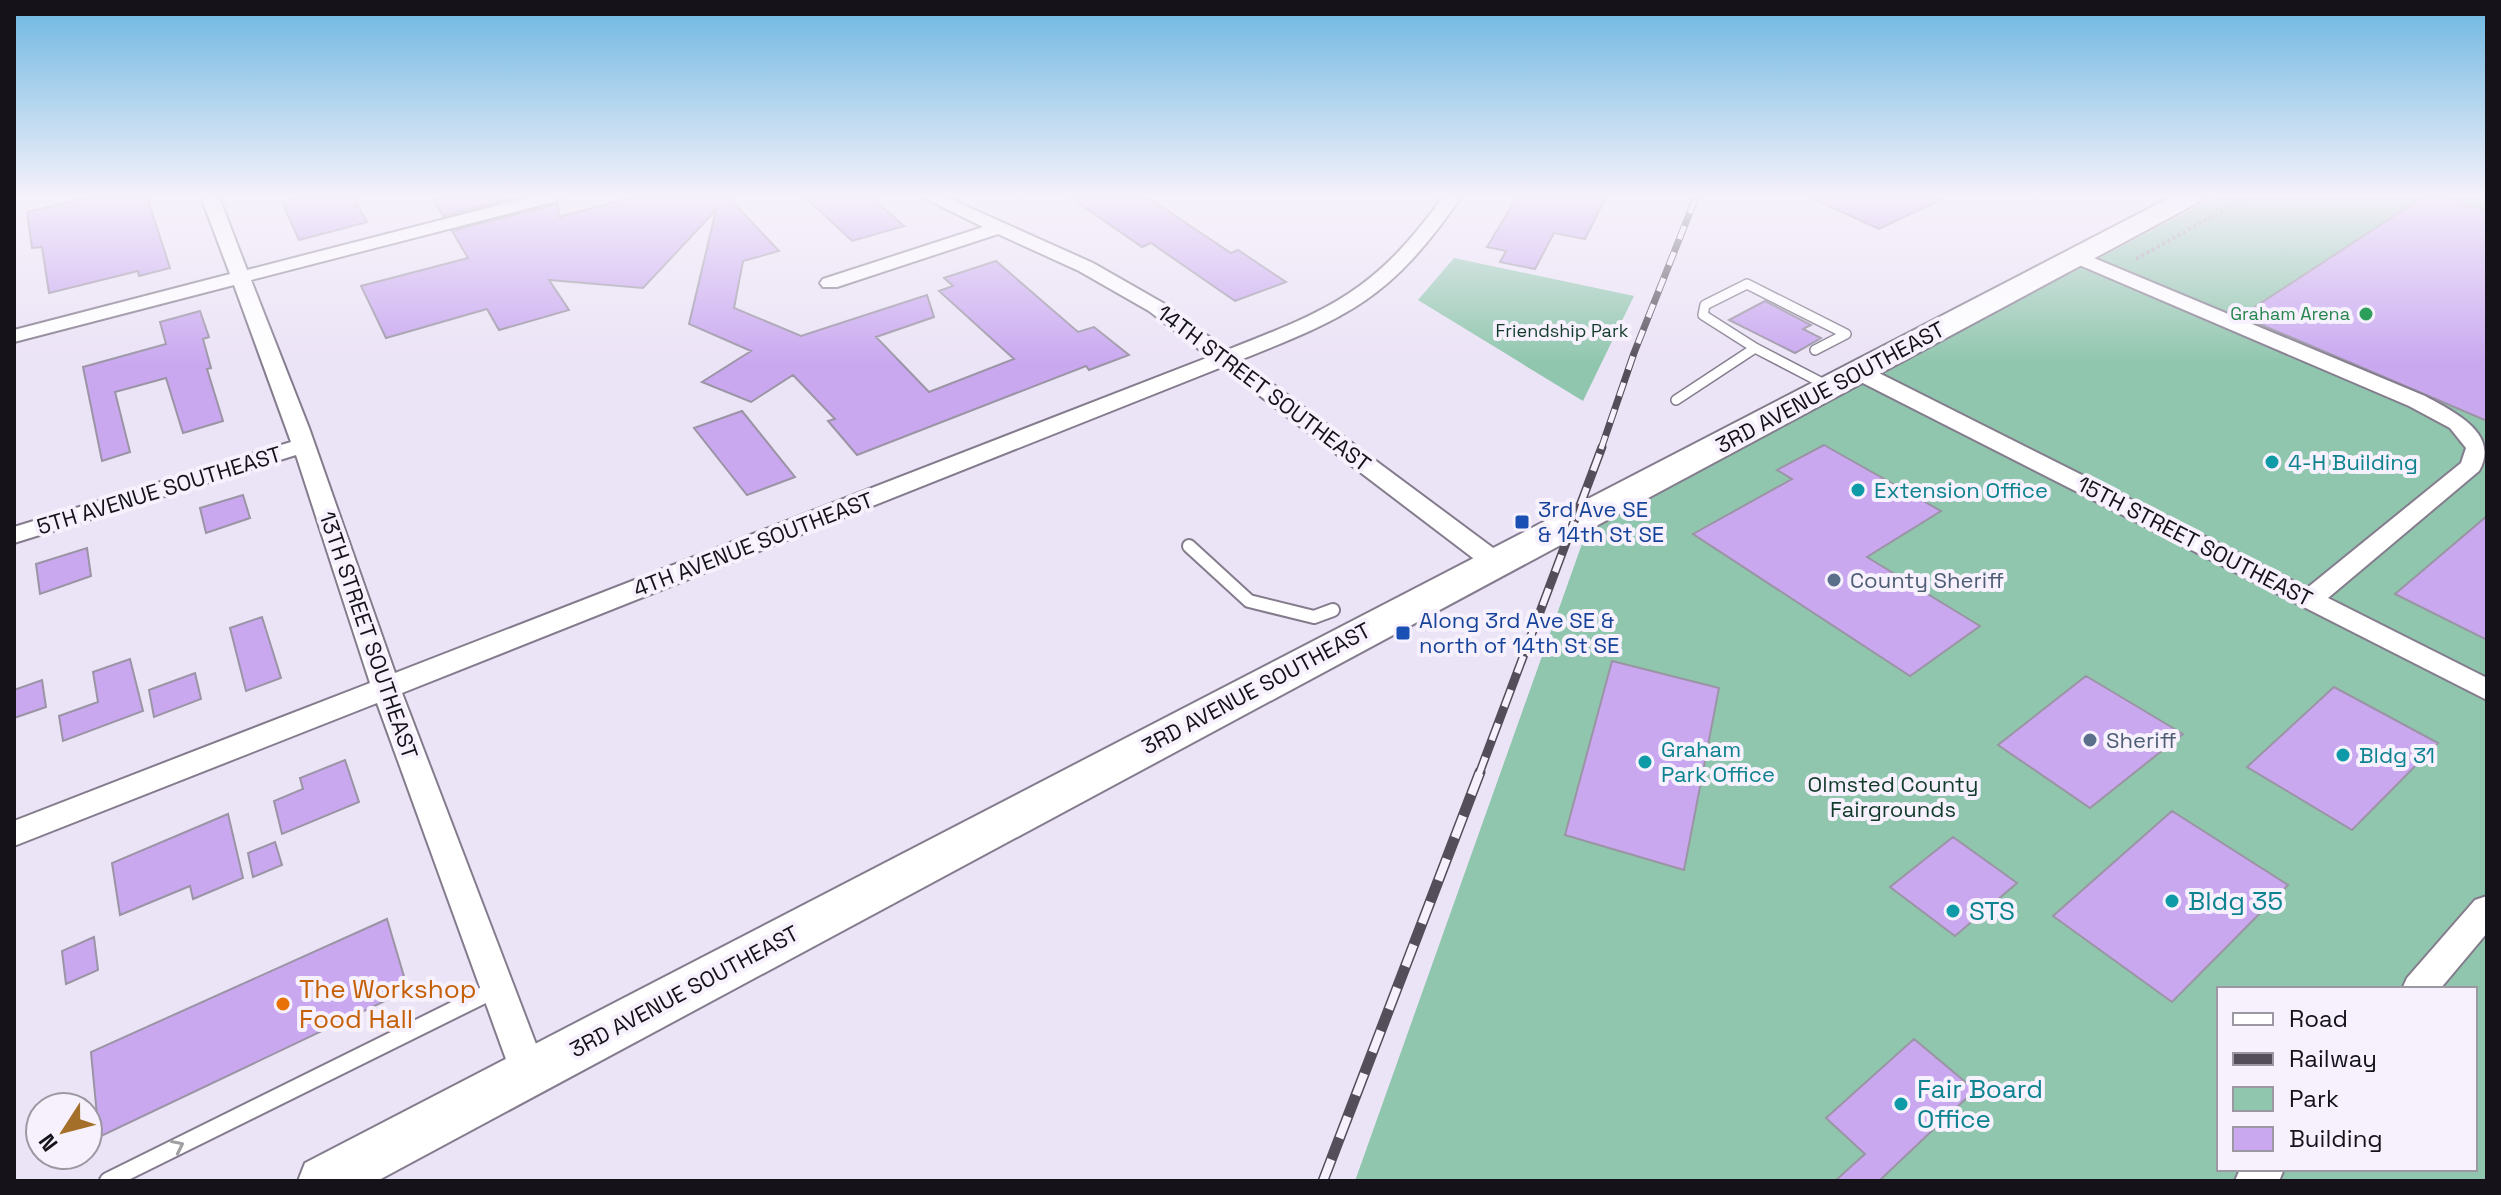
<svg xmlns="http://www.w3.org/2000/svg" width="2501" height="1195" viewBox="0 0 2501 1195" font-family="'Space Grotesk',sans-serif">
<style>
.green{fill:#8fc6ad;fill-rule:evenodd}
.building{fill:#c9a8f0;stroke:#9b94a5;stroke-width:2}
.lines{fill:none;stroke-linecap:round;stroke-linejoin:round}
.service-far2-casing{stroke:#847c8d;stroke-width:12}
.service-far1-casing{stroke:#847c8d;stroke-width:16}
.service-casing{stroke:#847c8d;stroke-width:20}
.minor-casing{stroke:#847c8d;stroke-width:4}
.secondary-casing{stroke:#847c8d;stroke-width:4}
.path{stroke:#9993a2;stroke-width:4;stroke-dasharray:3 3;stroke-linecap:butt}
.service-far2{stroke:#fff;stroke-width:9}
.service-far1{stroke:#fff;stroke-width:12}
.service{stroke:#fff;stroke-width:16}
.minor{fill:#fff;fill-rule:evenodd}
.secondary{fill:#fff;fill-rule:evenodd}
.rail-far2-casing{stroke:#534e59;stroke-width:7}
.rail-far1-casing{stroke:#534e59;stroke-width:9}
.rail-casing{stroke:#534e59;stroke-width:11}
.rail-far2{stroke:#f6f1fd;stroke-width:5;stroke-dasharray:14;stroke-linecap:butt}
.rail-far1{stroke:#f6f1fd;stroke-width:6;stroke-dasharray:18;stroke-linecap:butt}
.rail{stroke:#f6f1fd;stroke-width:8;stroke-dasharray:23;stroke-linecap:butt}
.oneway{stroke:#a1a0a3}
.leisure-dot{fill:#2e9e5b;stroke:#f6f1fd;stroke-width:3}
.culture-dot{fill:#0f9aa8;stroke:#f6f1fd;stroke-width:3}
.transit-dot{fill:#1a4fb4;stroke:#f6f1fd;stroke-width:3}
.service-dot{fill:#5c6f8a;stroke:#f6f1fd;stroke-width:3}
.food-dot{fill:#e8710a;stroke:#f6f1fd;stroke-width:3}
.labels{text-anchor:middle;stroke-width:8;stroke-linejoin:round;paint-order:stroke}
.far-leisure-label{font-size:18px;fill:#27864d;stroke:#f6f1fd;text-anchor:end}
.far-park-label{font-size:18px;fill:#123b2b;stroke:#f6f1fd}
.street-label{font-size:22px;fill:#151219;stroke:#f6f1fd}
.culture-label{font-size:22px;fill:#0d838f;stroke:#f6f1fd;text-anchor:start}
.transit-label{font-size:22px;fill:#164399;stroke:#f6f1fd;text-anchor:start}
.service-label{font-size:22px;fill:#4e5e75;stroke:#f6f1fd;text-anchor:start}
.park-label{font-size:22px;fill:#123b2b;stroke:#f6f1fd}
.near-culture-label{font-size:26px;fill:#0d838f;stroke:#f6f1fd;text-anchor:start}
.near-food-label{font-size:26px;fill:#c56008;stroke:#f6f1fd;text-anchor:start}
</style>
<rect width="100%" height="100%" fill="#ebe3f6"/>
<path class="green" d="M2215 197H2487V1181H1355L1588 527ZM2219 989H2475V1169H2219Z
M1454 258 1634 296 1583 401 1418 300Z"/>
<path class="building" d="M90 197H147L170 268 139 276 138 271 49 293 42 247 32 248 27 212Z
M301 197H353L367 222 299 240 282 202Z
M432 197H517L443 216Z
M634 197H728L779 251 743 261 734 308 801 336 927 295 934 317 876 337 929 392 1014 359 939 291 953 286 944 278 996 261 1078 332 1094 327 1129 355 1089 370 1086 366 857 455 828 421 835 419 793 375 751 402 702 382 751 351 689 324 716 210 643 288 549 280 569 310 499 330 487 309 386 338 361 286 468 258 452 231 558 204 559 217Z
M805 197H871L904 226 852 241Z
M1070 197H1147L1231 253 1238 250 1286 282 1235 301 1151 243 1142 247Z
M1517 197H1606L1585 239 1554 233 1535 269 1500 262 1506 251 1487 247Z
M1809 197H1946L1879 229Z
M2423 197H2446L2487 211V421L2241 316Z
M1765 301 1811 325 1803 329 1821 338 1795 353 1729 320Z
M200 311 209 337 203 339 211 368 207 369 223 421 183 433 166 378 115 392 130 452 102 461 83 367 166 344 160 322Z
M742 411 795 477 747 495 694 428Z
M1824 445 1941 511 1867 557 1980 626 1910 676 1693 534 1792 479 1777 470Z
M243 495 250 518 206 533 200 508Z
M2487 516V640L2395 594Z
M87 548 91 576 40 594 36 564Z
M262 617 281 678 246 691 230 628Z
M130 659 143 711 63 741 59 716 98 702 93 672Z
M1612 661 1719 688 1684 870 1565 835Z
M195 673 201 699 154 717 149 690Z
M2086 676 2183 734 2090 808 1998 745Z
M42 680 46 707 14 718V690Z
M2334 687 2438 743 2352 830 2247 767Z
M345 760 359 802 282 834 274 801 303 789 300 778Z
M2172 811 2288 885 2172 1002 2053 916Z
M228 814 243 878 193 899 190 886 120 915 112 863Z
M1953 837 2017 883 1955 936 1890 887Z
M275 842 282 865 253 877 248 853Z
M387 919 408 990 99 1137 91 1052Z
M94 937 98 970 66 984 62 951Z
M1914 1039 1975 1090 1879 1181H1835L1865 1154 1826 1118Z"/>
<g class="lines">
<defs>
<path id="service-far2" d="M1755 348 1703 315 1705 305 1747 284 1846 334 1815 350
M1676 400 1755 348 1830 387"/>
<path id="service-far1" d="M1189 546 1249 601 1314 617 1333 610"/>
<path id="service" d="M108 1181 496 989"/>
<path id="minor" d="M201 197H219L247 270 530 197H560L557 201 251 280 309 428 395 673 1209 357 1149 311 1079 271 998 234 837 287H823L820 283 823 279 983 227 922 197H946L1093 263 1163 303 1227 350C1332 309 1375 291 1443 197H1461C1391 298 1351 316 1240 360L1504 556 1508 562 1504 568 1495 570 1486 568 1222 367 402 693 547 1073 542 1085 529 1090 516 1085 511 1073 377 703 14 846V821L370 683 296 455 14 543V527L291 442 234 285 14 342V330L230 274Z
M2077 251 2425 396C2452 411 2501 433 2479 471L2328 598 2487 678V700L1851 377 1848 372 1859 366 1867 367 2307 588 2461 463 2466 448 2450 428 2409 406 2070 261 2068 257Z
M2487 896V933L2440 989H2402L2407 978 2475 900Z
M2240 1169H2284L2279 1181H2235Z"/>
<path id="secondary" d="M2171 197H2202L2199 202 377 1181H298L305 1163Z"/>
</defs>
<use href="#service-far2" class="service-far2-casing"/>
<use href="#service-far1" class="service-far1-casing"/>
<use href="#service" class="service-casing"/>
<use href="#minor" class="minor-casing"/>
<use href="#secondary" class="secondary-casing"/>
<path class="path" d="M2136 259 2247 197"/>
<use href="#service-far2" class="service-far2"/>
<use href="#service-far1" class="service-far1"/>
<use href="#service" class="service"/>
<use href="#minor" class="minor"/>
<use href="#secondary" class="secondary"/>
<defs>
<path id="rail-far2" d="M1601 449 1634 353 1696 197"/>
<path id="rail-far1" d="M1479 774 1602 447"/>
<path id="rail" d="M1323 1181 1480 772"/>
</defs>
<use href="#rail-far2" class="rail-far2-casing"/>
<use href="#rail-far1" class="rail-far1-casing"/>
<use href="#rail" class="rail-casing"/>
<use href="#rail-far2" class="rail-far2"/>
<use href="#rail-far1" class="rail-far1"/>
<use href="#rail" class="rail"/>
</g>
<defs><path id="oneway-chevron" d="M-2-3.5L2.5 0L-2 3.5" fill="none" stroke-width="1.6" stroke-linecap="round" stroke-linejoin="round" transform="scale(2)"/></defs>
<use class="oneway" href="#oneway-chevron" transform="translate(178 1146) rotate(-26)"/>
<linearGradient id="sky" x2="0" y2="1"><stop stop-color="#6bb6e1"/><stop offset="0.54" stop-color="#f6f2fb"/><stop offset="1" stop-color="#f6f2fb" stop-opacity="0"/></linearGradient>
<rect width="2501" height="364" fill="url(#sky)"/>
<circle class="leisure-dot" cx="2366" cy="314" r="8"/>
<g class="culture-dot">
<circle cx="2272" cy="462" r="8"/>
<circle cx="1858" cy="490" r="8"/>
<circle cx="2343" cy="755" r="8"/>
<circle cx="1645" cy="762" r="8"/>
<circle cx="2172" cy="901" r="8"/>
<circle cx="1953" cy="911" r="8"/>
<circle cx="1901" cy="1104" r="8"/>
</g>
<g class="transit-dot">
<rect x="1514" y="514" width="16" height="16" rx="4"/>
<rect x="1395" y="625" width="16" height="16" rx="4"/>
</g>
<g class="service-dot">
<circle cx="1834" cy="580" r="8"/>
<circle cx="2090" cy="740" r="8"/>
</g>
<circle class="food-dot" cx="283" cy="1004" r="8"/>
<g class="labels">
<g class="far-leisure-label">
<text x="2350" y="320">Graham Arena</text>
</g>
<g class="far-park-label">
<text x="1562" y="337">Friendship Park</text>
</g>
<g class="street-label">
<text transform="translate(1830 387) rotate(-28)" y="8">3RD AVENUE SOUTHEAST</text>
<text transform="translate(1264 388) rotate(37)" y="8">14TH STREET SOUTHEAST</text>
<text transform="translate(159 490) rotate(-17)" y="8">5TH AVENUE SOUTHEAST</text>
<text transform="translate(2195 541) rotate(27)" y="8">15TH STREET SOUTHEAST</text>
<text transform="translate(753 544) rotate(-21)" y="8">4TH AVENUE SOUTHEAST</text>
<text transform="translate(369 635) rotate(71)" y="8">13TH STREET SOUTHEAST</text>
<text transform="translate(1256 688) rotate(-28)" y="8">3RD AVENUE SOUTHEAST</text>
<text transform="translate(684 991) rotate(-28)" y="8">3RD AVENUE SOUTHEAST</text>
</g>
<g class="culture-label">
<text x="2288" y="470">4-H Building</text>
<text x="1874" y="498">Extension Office</text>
<text x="1661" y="757">Graham<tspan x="1661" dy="25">Park Office</tspan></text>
<text x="2359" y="763">Bldg 31</text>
</g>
<g class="transit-label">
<text x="1538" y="517">3rd Ave SE<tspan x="1538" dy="25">&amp; 14th St SE</tspan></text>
<text x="1419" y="628">Along 3rd Ave SE &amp;<tspan x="1419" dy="25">north of 14th St SE</tspan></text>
</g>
<g class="service-label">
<text x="1850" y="588">County Sheriff</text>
<text x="2106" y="748">Sheriff</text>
</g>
<g class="park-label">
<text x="1893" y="792">Olmsted County<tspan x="1893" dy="25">Fairgrounds</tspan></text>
</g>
<g class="near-culture-label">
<text x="2188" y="910">Bldg 35</text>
<text x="1969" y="920">STS</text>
<text x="1917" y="1098">Fair Board<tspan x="1917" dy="30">Office</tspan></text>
</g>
<g class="near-food-label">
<text x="299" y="998">The Workshop<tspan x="299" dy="30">Food Hall</tspan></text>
</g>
</g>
<rect width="2501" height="1195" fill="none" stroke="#151219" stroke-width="32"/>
<rect x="2217" y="987" width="260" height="184" fill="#f6f1fd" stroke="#9c98a2" stroke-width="2"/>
<rect x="2233" y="1013" width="40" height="12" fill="#ffffff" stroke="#9c98a2" stroke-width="2"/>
<text x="2289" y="1027" font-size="24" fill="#151219">Road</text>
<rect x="2233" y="1053" width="40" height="12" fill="#534e59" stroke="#9c98a2" stroke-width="2"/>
<text x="2289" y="1067" font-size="24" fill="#151219">Railway</text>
<rect x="2233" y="1087" width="40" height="24" fill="#8fc6ad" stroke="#9c98a2" stroke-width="2"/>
<text x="2289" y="1107" font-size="24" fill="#151219">Park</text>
<rect x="2233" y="1127" width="40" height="24" fill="#c9a8f0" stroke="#9c98a2" stroke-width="2"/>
<text x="2289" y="1147" font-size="24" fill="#151219">Building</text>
<g transform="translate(64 1131) rotate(234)"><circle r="38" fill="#f6f1fd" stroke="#9c98a2" stroke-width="2"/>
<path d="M0-6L14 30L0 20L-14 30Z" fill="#a46f28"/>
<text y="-12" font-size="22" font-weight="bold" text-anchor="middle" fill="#151219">N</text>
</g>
</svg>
